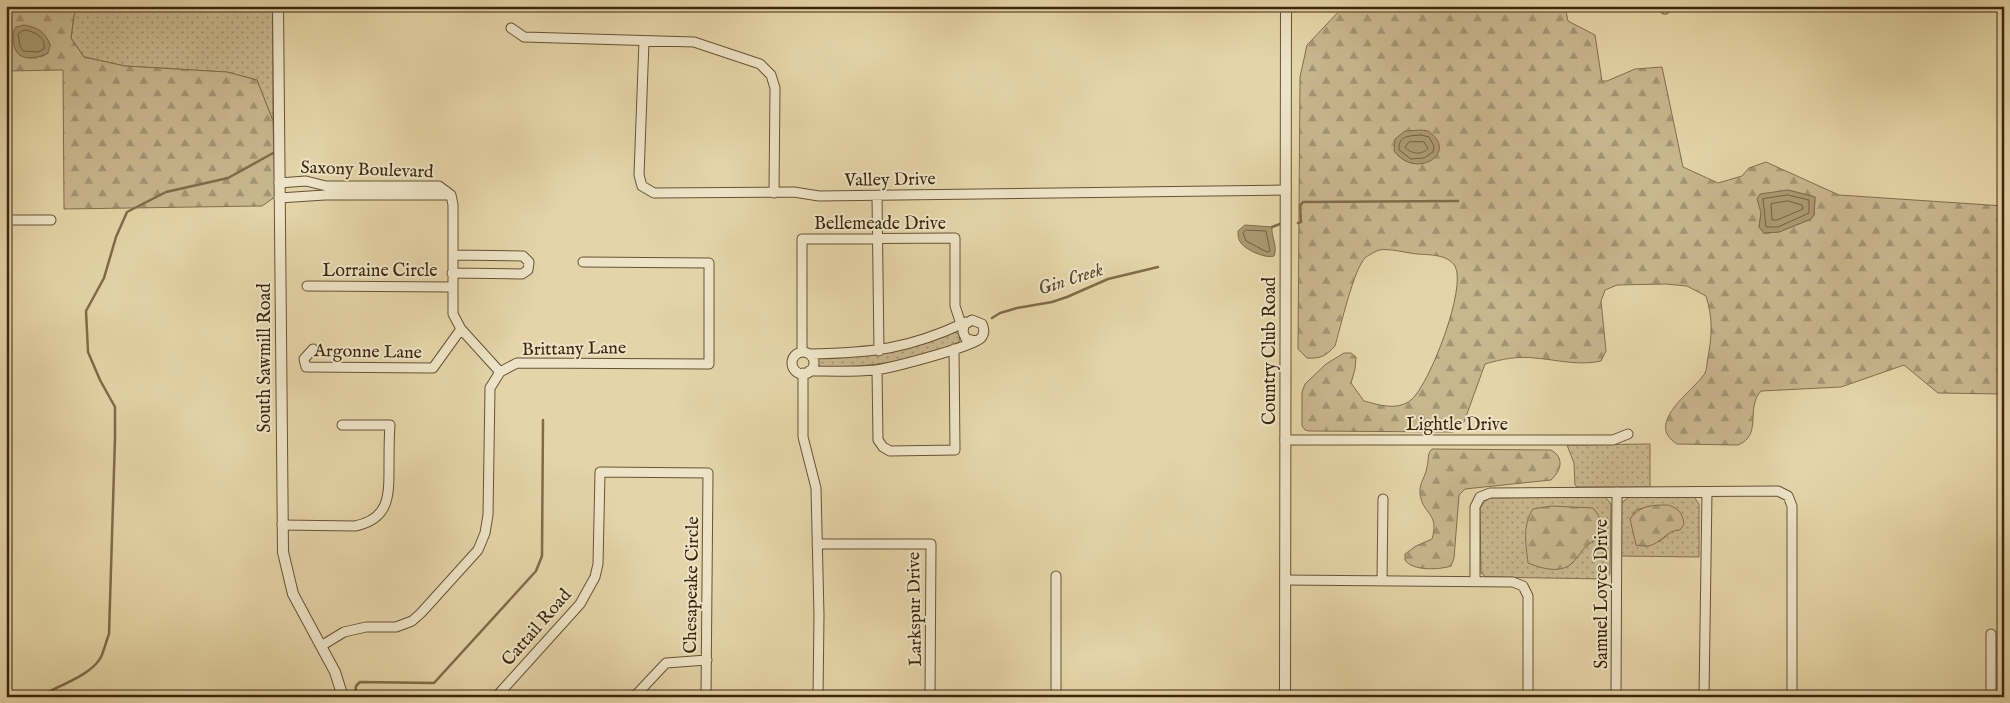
<svg xmlns="http://www.w3.org/2000/svg" width="2010" height="703" viewBox="0 0 2010 703" font-family="'IM FELL English',serif">
<style>
.grass{fill:url(#grass-dots);stroke:#826e4c;fill-rule:evenodd}
.forest{fill:url(#forest-firs);stroke:#826e4c;fill-rule:evenodd}
.water{fill:#ab9972;stroke:#7f6b49}
.lines{fill:none;stroke-linecap:round;stroke-linejoin:round}
.shore{stroke:#74603f;stroke-width:1}
.stream{stroke:#7f6b49;stroke-width:2.5}
.minor-casing{stroke:#675233;stroke-width:11}
.tertiary-casing{stroke:#675233;stroke-width:12}
.minor{stroke:#ede3c6;stroke-width:9}
.tertiary{stroke:#ede3c6;stroke-width:10}
.labels{text-anchor:middle;stroke-width:4;stroke-linejoin:round;paint-order:stroke}
.street-label{font-size:18px;fill:#3d260c;stroke:#ede3c6}
.water-label{font-size:19px;font-style:italic;fill:#5e482b;stroke:#ede3c6}
</style>
<defs>
<pattern id="grass-dots" width="8" height="8" patternUnits="userSpaceOnUse" patternTransform="scale(1.25)"><rect width="8" height="8" fill="#c8b68d"/><path d="M2 2h.1M6 6h.1" fill="none" stroke="#a49472" stroke-width="1.8" stroke-linecap="round"/></pattern>
<pattern id="forest-firs" width="22" height="20" patternUnits="userSpaceOnUse" patternTransform="scale(1.25)"><rect width="22" height="20" fill="#c8b68d"/><path d="M5 1l3.5 6h-7zM16 11l3.5 6h-7z" fill="#a49472"/></pattern>
</defs>
<rect width="100%" height="100%" fill="#e4d4a7"/>
<filter id="stains"><feTurbulence type="fractalNoise" baseFrequency=".004" numOctaves="4"/><feColorMatrix values="0 0 0 0 .2 0 0 0 0 .09 0 0 0 0 .02 0 0 0 .5 -.17"/></filter>
<radialGradient id="worn" r=".72"><stop offset=".6" stop-color="#630" stop-opacity="0"/><stop offset="1" stop-color="#630" stop-opacity=".3"/></radialGradient>
<path class="grass" d="M78 6H273V121L257 80 227 72 125 66 84 57 71 38 74 15Z
M955 332 960 335 959 342C916 363 868 366 821 368L817 363 818 359 821 357 873 355 907 348Z
M1650 444V487H1577L1575 485 1574 463 1567 445Z
M1605 497 1611 504 1610 574 1606 579 1486 577 1481 573 1480 508 1484 502 1490 498ZM1585 545 1570 565 1529 563Z
M1629 497H1694L1699 504V557L1621 556 1620 504ZM1650 506 1673 530 1659 542 1630 519 1636 510Z"/>
<path class="forest" d="M6 6H78L74 15 71 38 84 57 125 66 227 72 257 80 273 121 275 197 262 206 64 209 63 70 6 71ZM13 33 48 53 41 57 15 48Z
M1344 6H1565L1568 21 1595 35 1602 81H1607L1635 69 1662 67 1683 167 1718 183 1742 176 1749 168 1766 162 1839 195 2004 206V394L1938 393 1904 365 1841 387 1761 391C1745 408 1763 435 1738 445L1677 444C1643 423 1695 390 1705 373 1707 369 1707 362 1708 357 1712 335 1713 318 1706 296L1687 286 1666 284 1617 285 1605 290 1601 301 1606 351 1601 361C1579 366 1558 360 1535 358 1517 356 1502 359 1485 364L1464 422 1453 432 1309 431 1305 430 1302 426V392L1305 384 1326 364 1344 353H1351L1356 357 1355 369 1351 383 1364 401C1379 405 1397 411 1411 400 1430 384 1467 287 1455 266 1447 254 1430 255 1417 254 1407 253 1388 248 1379 250 1376 251 1369 255 1366 257 1354 267 1340 329 1335 346 1326 356 1320 359 1307 358L1298 349 1300 77 1307 45ZM1439 145 1437 155C1423 168 1406 166 1394 151ZM1788 190 1815 197 1814 215 1811 219 1779 232 1764 233 1759 227 1761 213Z
M1432 449 1551 450C1565 458 1561 471 1551 480L1465 489 1459 495 1454 558 1451 566C1439 570 1412 571 1405 560V554L1416 546 1432 539C1440 512 1422 515 1420 493 1419 483 1426 476 1427 467 1429 460 1427 453 1432 449Z
M1668 505C1679 509 1682 512 1684 524L1680 530C1666 530 1661 544 1648 546 1644 547 1639 545 1636 545L1630 519C1640 505 1653 505 1668 505Z
M1551 506 1593 508C1603 520 1602 525 1597 539 1580 548 1583 553 1571 564 1560 574 1540 568 1528 563 1526 545 1522 525 1533 509Z"/>
<path class="water" d="M24 25C37 27 46 32 50 45L48 53C41 57 29 60 21 56 13 52 10 33 16 27Z
M1421 130 1428 131C1460 152 1417 181 1394 151L1395 139 1405 131Z
M1788 190 1815 197 1814 215 1811 219 1779 232 1764 233 1759 227 1761 213 1757 199 1760 194Z
M1245 225 1272 227C1271 237 1278 246 1274 256 1266 259 1246 250 1241 243 1238 239 1238 235 1238 231Z"/>
<g class="lines">
<path class="shore" d="M25 30C35 32 46 37 44 49L38 52 23 51 20 46 18 34Z
M1421 135 1429 137 1434 146 1433 152 1424 158 1411 159 1399 150C1398 135 1410 136 1421 135Z
M1424 142 1428 148C1422 156 1411 154 1405 147L1409 142Z
M1788 195 1809 200V213L1778 227H1766L1763 199Z
M1788 201 1802 205 1803 209 1777 220H1772L1771 204Z
M1246 230 1266 231 1270 251 1267 252 1246 241 1243 233Z"/>
<path class="stream" d="M1298 223 1301 222 1300 206 1303 202 1458 201
M1272 227 1280 224
M992 318 1000 313 1017 308 1052 302 1067 297 1108 279 1158 267
M39 697C57 686 91 676 101 657 104 650 106 642 109 634L115 438V407L100 380 88 352 86 311 104 278 116 237 127 212 166 192 228 178 275 152
M355 697 356 686 360 682 434 683 536 571 542 556 543 420"/>
<defs>
<path id="minor" d="M1665 9V6
M511 28 524 37 694 42 760 64 771 75 775 88 774 193
M644 41 639 175 642 186 654 193 794 192 819 196 1286 190
M451 195 453 205V314L461 329 500 372
M877 196 879 351
M279 198 325 195H451L439 186H326L306 181 279 183
M6 220H51
M452 273 522 274 528 270 529 262 523 256 453 255
M307 286 452 287
M313 349 304 359 306 367 433 368 461 329
M802 352V239L955 238V306L961 324
M792 363a11 11 0 1 1 22 0a11 11 0 1 1-22 0Z
M809 354C872 353 909 349 966 322
M877 370 878 440 883 447 890 451 955 450 954 349
M809 371C831 371 853 372 875 370 891 368 972 347 981 338 985 333 984 328 982 324L972 320 964 325 963 332 966 339 976 341
M803 373V437L816 488 819 615 818 697
M1285 440H1613L1628 434
M282 525 355 526C390 519 389 495 389 465 389 452 389 438 390 425H342
M817 544H931L930 697
M1285 580 1513 582 1523 586 1528 596V697
M1382 581 1383 499
M1475 581V507L1480 497 1490 493 1778 491 1788 496 1792 506V697
M1991 634V697
M321 646 344 632 366 627H396L412 621 421 613 478 550 485 533 488 515 490 388 500 372 517 363 709 364V263L583 262
M496 697 580 604 595 577 598 564 600 472 708 473 706 697
M634 697 666 663 707 660
M1056 697V576
M1616 697 1617 492
M1704 697 1707 492"/>
<path id="tertiary" d="M278 6 283 552 293 594 335 672 343 697
M1285 697 1286 6"/>
</defs>
<use href="#minor" class="minor-casing"/>
<use href="#tertiary" class="tertiary-casing"/>
<use href="#minor" class="minor"/>
<use href="#tertiary" class="tertiary"/>
</g>
<g class="labels">
<g class="street-label">
<text transform="translate(367 169) rotate(2)" y="6">Saxony Boulevard</text>
<text transform="translate(890 179) rotate(-1)" y="6">Valley Drive</text>
<text x="880" y="229">Bellemeade Drive</text>
<text x="380" y="276">Lorraine Circle</text>
<text transform="translate(574 348) rotate(-1)" y="6">Brittany Lane</text>
<text transform="translate(368 351) rotate(1)" y="6">Argonne Lane</text>
<text transform="translate(1269 351) rotate(-90)" y="6">Country Club Road</text>
<text transform="translate(264 358) rotate(-90)" y="6">South Sawmill Road</text>
<text x="1457" y="430">Lightle Drive</text>
<text transform="translate(691 585) rotate(-89)" y="6">Chesapeake Circle</text>
<text transform="translate(1601 594) rotate(-90)" y="6">Samuel Loyce Drive</text>
<text transform="translate(914 609) rotate(-91)" y="6">Larkspur Drive</text>
<text transform="translate(536 627) rotate(-49)" y="6">Cattail Road</text>
</g>
<g class="water-label">
<text transform="translate(1070 278) rotate(-18)" y="7">Gin Creek</text>
</g>
</g>
<rect width="2010" height="703" fill="none" stroke="#e4d4a7" stroke-width="25"/>
<rect x="8" y="8" width="1995" height="688" fill="none" stroke="#3d260c" stroke-width="2.5"/>
<rect x="12" y="12" width="1985" height="678" fill="none" stroke="#3d260c"/>
<rect width="100%" height="100%" filter="url(#stains)"/>
<rect width="100%" height="100%" fill="url(#worn)"/>
</svg>
